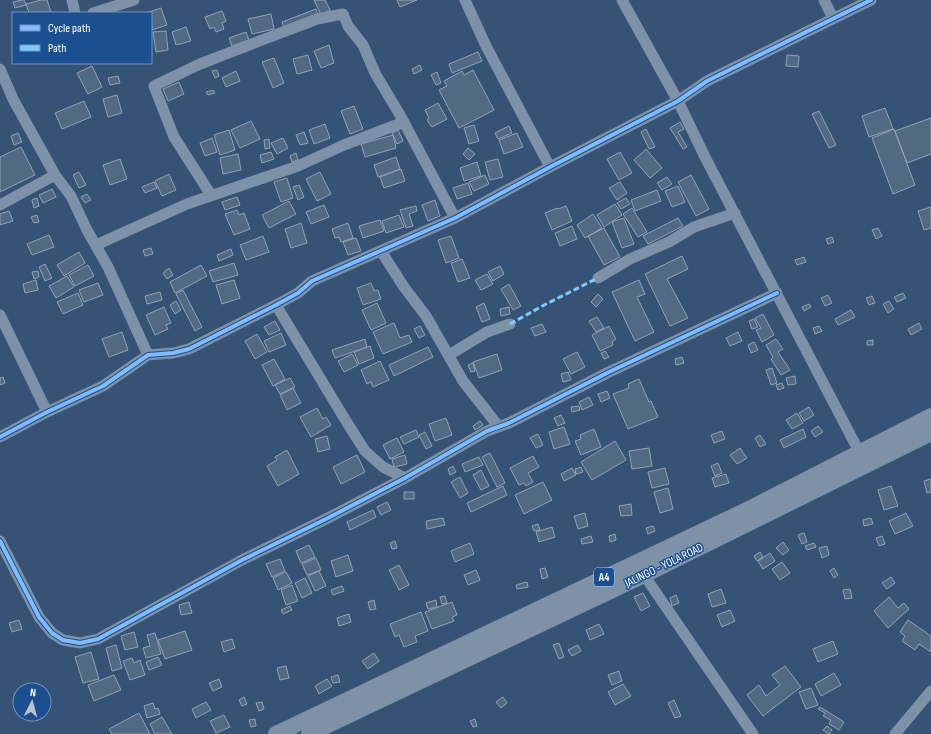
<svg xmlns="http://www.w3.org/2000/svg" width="931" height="734" viewBox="0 0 931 734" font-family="'Sofia Sans Condensed',sans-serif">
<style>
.building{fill:#526984;stroke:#92a2b6}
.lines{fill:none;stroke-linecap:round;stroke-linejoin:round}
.minor{stroke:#7d92a8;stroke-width:11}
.highway{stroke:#7e92a7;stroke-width:16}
.quiet{stroke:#80caff;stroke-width:3;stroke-dasharray:6 3;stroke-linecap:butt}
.cycleway-casing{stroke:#1b4f8f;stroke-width:6}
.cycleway{stroke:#80bcff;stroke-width:4}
.labels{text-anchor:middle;stroke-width:3;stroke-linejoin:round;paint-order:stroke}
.shield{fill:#1b4f8f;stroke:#bbcadd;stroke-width:1}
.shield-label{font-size:11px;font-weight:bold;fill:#fff}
.street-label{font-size:12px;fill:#fff;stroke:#1b4f8f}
</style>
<rect width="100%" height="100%" fill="#365274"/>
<path class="building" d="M22 0H24L26 5 15 8 13 2Z
M41 0H47L51 12 29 13 26 4Z
M314 0H325L330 10 321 15Z
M397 0H417L400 7Z
M161 8 167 25 152 30 151 13H146Z
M316 9 318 16 284 28 282 22Z
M222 11 226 21 222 23 224 29 216 32 214 27 210 29 205 17Z
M271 14 274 29 252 34 248 19Z
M186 27 191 41 176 45 172 32Z
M166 31 168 50 156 52 153 32Z
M246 32 249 40 232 46 229 38Z
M329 45 334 63 321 68 314 51Z
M478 52 482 61 452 73 449 64Z
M308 55 312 70 297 74 293 59Z
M787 55 799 56 798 67 786 66Z
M274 58 284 83 273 88 262 62Z
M420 65 422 70 414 74 412 69Z
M92 66 102 87 88 94 77 73Z
M217 70 219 76 215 78 212 71Z
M473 70 494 110 459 128 439 90 447 86 444 81 462 71 464 75Z
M236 71 240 81 226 87 222 78Z
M437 72 441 83 436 85 431 75Z
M118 76 120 83 110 85 108 78Z
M179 82 184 94 168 101 163 89Z
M213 90 215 93 208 95 206 92Z
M117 95 122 113 108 117 103 99Z
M84 101 91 117 62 129 55 113Z
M438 103 447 119 432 127 427 120 429 118 425 110Z
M354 106 363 129 350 134 341 111Z
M885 108 893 129 869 137 862 116Z
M819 111 836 145 829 148 812 114Z
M931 118V154L907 163 895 131Z
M251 121 260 139 240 148 231 130Z
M680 122 684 129 678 132 687 147 683 149 670 128Z
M325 124 330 138 314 144 309 130Z
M474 125 479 141 469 144 464 128Z
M509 126 512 133 498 139 495 133Z
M646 129 655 147 649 149 641 132Z
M894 129 915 185 893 194 872 138Z
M229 130 235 150 220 155 214 135Z
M398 130 403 141 397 144 392 133Z
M304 132 308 143 300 145 296 135Z
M18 133 22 142 14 145 11 136Z
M517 133 523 147 504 154 499 140Z
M393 135 396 148 365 157 361 144Z
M212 138 217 152 205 156 200 143Z
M283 138 288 148 277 154 271 143Z
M269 139 270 148 265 149 264 140Z
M21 147 35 175 0 192V157Z
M468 148 475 154 469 160 463 154Z
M646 149 662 168 650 178 634 160Z
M271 152 274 159 262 163 260 155Z
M620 152 632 173 619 180 607 159Z
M296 153 298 160 292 162 290 156Z
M238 154 241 170 223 174 220 158Z
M396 157 400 169 378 177 374 165Z
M120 159 127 179 110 185 103 165Z
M498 159 503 177 490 180 485 162Z
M477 162 481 176 464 181 460 168Z
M401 169 405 181 384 188 380 177Z
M79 172 86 185 79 188 73 175Z
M320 172 331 194 317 201 306 179Z
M169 174 176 190 162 196 155 181Z
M485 175 489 184 474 191 469 182Z
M691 175 709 209 696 216 678 182Z
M667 177 672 184 662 190 657 183Z
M287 178 293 198 281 202 274 182Z
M154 182 157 188 145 193 142 187Z
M620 182 627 193 617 200 609 188Z
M468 183 472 194 457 199 453 188Z
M299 185 304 197 298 200 293 187Z
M678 186 685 202 672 207 665 191Z
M52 189 56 197 43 203 39 195Z
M657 190 661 201 635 211 631 200Z
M87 194 91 200 85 203 81 197Z
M237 197 240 205 225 210 222 202Z
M37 198 39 206 34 208 32 200Z
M626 198 630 204 621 209 617 203Z
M435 200 440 216 428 221 422 205Z
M289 201 296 214 269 228 262 215Z
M615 204 622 215 604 227 597 215Z
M324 205 329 217 311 224 306 212Z
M416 206 417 211 409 214 413 226 406 228 400 210Z
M566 206 572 221 552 230 545 213 557 208 558 209Z
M931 207V228L924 230 918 211Z
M632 208 647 232 638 237 623 214Z
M237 210 239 215 244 213 250 229 234 235 225 214Z
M9 211 13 221 0 225V214Z
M593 214 602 228 585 238 577 225Z
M37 215 39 222 34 223 31 217Z
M399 215 404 227 386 233 382 221Z
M624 218 634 244 622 248 612 222Z
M678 218 683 226 648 244 643 236Z
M380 220 384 231 363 238 359 226Z
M301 223 307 243 291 248 285 229Z
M348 223 353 238 341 242 339 237 335 238 332 229Z
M572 226 577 239 560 246 555 233Z
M604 228 620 257 604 265 588 236Z
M878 228 882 236 876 239 872 230Z
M49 235 54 247 32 255 27 244Z
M263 236 269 252 246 260 240 245Z
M451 236 459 258 446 263 438 240Z
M832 237 834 242 828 244 826 239Z
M356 238 361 251 348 255 343 242Z
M151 248 153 254 145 256 143 250Z
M231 249 233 255 219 261 217 255Z
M79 252 85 263 64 276 57 265Z
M682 256 688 269 667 279 688 318 670 326 645 274Z
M804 257 806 262 797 265 795 260Z
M462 259 470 278 458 282 451 263Z
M234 263 238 275 213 282 209 271Z
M45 264 52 278 45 281 39 267Z
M88 265 94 276 75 286 69 275Z
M201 265 207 276 175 293 170 282Z
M500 266 504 274 493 281 488 272Z
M169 268 173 275 167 279 163 273Z
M38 271 39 277 34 279 32 272Z
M487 274 493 284 481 290 475 280Z
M67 276 74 287 56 298 49 286Z
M36 280 38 290 25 293 23 284Z
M234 280 240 298 222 304 216 285Z
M639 280 645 294 637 297 654 332 635 341 612 292Z
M98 283 103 295 84 302 79 290Z
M371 283 374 291 378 290 381 299 363 305 357 288Z
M509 284 521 306 513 310 501 289Z
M183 290 202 327 195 331 176 294Z
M160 292 162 300 147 304 145 296Z
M78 293 83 305 63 314 57 302Z
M903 293 906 298 897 302 894 297Z
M598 294 603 299 596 307 591 302Z
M828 295 832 303 825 306 821 298Z
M872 296 875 303 869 305 866 298Z
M176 301 181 310 175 314 170 305Z
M889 301 894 309 888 313 883 304Z
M377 303 386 323 371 330 362 310Z
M484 303 490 319 482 322 476 307Z
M809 304 811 307 804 311 802 307Z
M164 307 171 323 166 325 168 329 155 335 146 315Z
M509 307 510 314 501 316 500 309Z
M851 310 855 317 838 325 835 319Z
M763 314 774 335 762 342 756 330 761 328 755 318Z
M597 317 604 328 596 332 589 321Z
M754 319 758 327 752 329 749 321Z
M275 321 280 330 269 335 264 327Z
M394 323 400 338 409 335 412 342 383 354 373 332Z
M919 323 922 329 911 335 908 329Z
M542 324 546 332 535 336 531 328Z
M420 326 425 335 419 338 414 329Z
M609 326 616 339 612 342 613 345 600 351 592 335Z
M819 326 822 331 815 334 813 328Z
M122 332 128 350 109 357 102 339Z
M738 332 742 341 730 346 726 338Z
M281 333 286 345 269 352 264 341Z
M257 334 267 352 255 359 245 341Z
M365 339 367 347 335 358 332 350Z
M776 339 783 349 778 352 790 370 781 375 771 359 773 357 766 345Z
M873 340V345H867V341Z
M754 342 758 350 751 353 748 345Z
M370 346 374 358 359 364 354 352Z
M428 347 433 357 394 376 389 365Z
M605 351 609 357 604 359 601 353Z
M577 352 585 367 571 374 563 359Z
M352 354 358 365 344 372 338 361Z
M497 354 502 370 479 378 473 362Z
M682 357 684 363 676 365 675 359Z
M274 359 285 379 273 386 262 365Z
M380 361 389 380 373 387 371 382 367 384 361 370Z
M473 363 475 371 471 372 468 365Z
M772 368 777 383 771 385 766 370Z
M568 372 571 380 563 382 561 374Z
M795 376 796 384 788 385 786 378Z
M3 377 5 383 0 385V378Z
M290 378 295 387 280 394 275 385Z
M639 379 649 402 651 401 658 417 628 429 613 394 629 388 628 384Z
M782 383 784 388 778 390 776 385Z
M293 388 301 403 287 410 280 395Z
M607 391 610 398 601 402 598 394Z
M589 397 593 405 582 410 579 402Z
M579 406 580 410 572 412 571 407Z
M809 407 814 415 804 421 799 413Z
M317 408 323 419 326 417 331 425 311 437 300 417Z
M797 413 803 423 792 429 786 420Z
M561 415 565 423 558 426 554 418Z
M446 418 452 435 435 441 429 424Z
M480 421 483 425 475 430 473 426Z
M818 426 823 432 815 437 811 431Z
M564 427 570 444 554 449 549 432Z
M594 429 601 447 581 455 575 441 581 439 580 435Z
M803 429 806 437 784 448 780 440Z
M416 430 419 437 404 444 400 437Z
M722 431 725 439 714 443 711 435Z
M425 432 432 446 426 449 419 435Z
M538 434 543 445 536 448 530 438Z
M760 435 766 444 760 447 755 438Z
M327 436 330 449 318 452 315 439Z
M397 438 404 452 390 459 383 445Z
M615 441 626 460 592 480 581 462Z
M649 448 652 466 632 469 629 451Z
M740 448 747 458 737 464 730 455Z
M287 450 299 474 278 486 267 466 277 460 275 457Z
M490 453 505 483 497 487 482 457Z
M357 455 365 472 341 484 333 467Z
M405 455 407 464 394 467 392 459Z
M533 456 539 467 528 473 533 482 526 486 524 483 519 485 510 468Z
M479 457 483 465 465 472 462 464Z
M718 463 722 473 715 476 711 466Z
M453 466 456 472 450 475 448 469Z
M581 467 583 472 576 474 575 469Z
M572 468 576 475 564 481 561 474Z
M665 468 669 484 652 488 648 472Z
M481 470 489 486 481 490 473 475Z
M726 474 729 483 715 487 712 478Z
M460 477 468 493 460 498 451 482Z
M931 479V492L927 493 924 481Z
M543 482 552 500 524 514 515 495Z
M503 486 507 495 471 512 467 503Z
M891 486 898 506 884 510 878 490Z
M668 488 673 509 660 513 654 492Z
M404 492H414V499H404Z
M387 502 391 510 381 515 377 507Z
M631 504 632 515 621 516 619 506Z
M373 510 376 517 350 530 347 522Z
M585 513 588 526 578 529 574 516Z
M906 513 913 526 895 534 889 521Z
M443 518 445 525 427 529 426 521Z
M871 518 873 524 864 526 863 520Z
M538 524 540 530 534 531 532 526Z
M653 526 655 531 648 534 646 528Z
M552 527 555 537 539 542 536 532Z
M804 533 807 542 802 544 798 535Z
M615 534 616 540 610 542 609 536Z
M591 536 593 542 582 544 581 539Z
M882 536 885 544 879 546 876 538Z
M395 541 397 548 392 549 390 543Z
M783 542 789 550 783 555 776 548Z
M470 543 474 554 455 562 451 551Z
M814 543 816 547 807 550 805 546Z
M309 545 315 557 301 563 296 551Z
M827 546 829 555 822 558 819 548Z
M760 552 763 557 757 561 754 556Z
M770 553 775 561 763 569 758 561Z
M348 555 353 571 336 577 331 561Z
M316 558 321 570 307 575 302 564Z
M280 559 285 571 272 577 266 564Z
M782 562 790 573 780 580 772 569Z
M399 565 409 585 399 590 389 570Z
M545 568 548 577 542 579 540 569Z
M834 568 838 575 834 578 830 571Z
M476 570 480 580 468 585 464 575Z
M319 571 326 586 315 591 308 576Z
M286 572 292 583 278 590 273 578Z
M891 577 895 583 887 589 882 583Z
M305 578 312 593 302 598 295 583Z
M527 582 528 587 517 589 516 585Z
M292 585 298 601 286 605 281 590Z
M342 586 344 591 333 595 331 590Z
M721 589 726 603 712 607 708 594Z
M850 589 852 598 845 599 843 590Z
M643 593 650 606 641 611 634 597Z
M676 595 679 603 672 606 670 598Z
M445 596 447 603 442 604 440 597Z
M889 597 898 608 904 603 909 609 888 628 874 611Z
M374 600 376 609 370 610 368 602Z
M436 600 437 607 428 609 426 603Z
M189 602 192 613 181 615 179 605Z
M452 602 457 615 452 617 454 621 432 629 425 612Z
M290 606 292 610 283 614 281 610Z
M730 610 735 621 722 627 717 615Z
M421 612 428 631 415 636 417 642 404 647 399 635 395 637 390 624Z
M349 614 351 622 339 626 337 618Z
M19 620 22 629 12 632 9 623Z
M908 620 931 636V652L919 644 915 650 902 641 905 636 900 632Z
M599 624 604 634 590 640 586 630Z
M185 631 192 650 165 659 158 640Z
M134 632 138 647 125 650 121 636Z
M155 633 161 654 146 658 143 648 150 646 147 635Z
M232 639 235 648 224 652 221 642Z
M833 641 838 654 818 662 813 649Z
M559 643 564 657 559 659 553 645Z
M116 645 122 668 112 671 106 648Z
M578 645 581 651 572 656 568 650Z
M91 652 99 679 83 683 75 657Z
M374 653 379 661 368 669 362 661Z
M158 657 162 665 149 670 146 662Z
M132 658 134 663 140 660 145 675 130 680 123 661Z
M286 666 289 678 280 680 277 668Z
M785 666 801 687 763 716 747 695 759 685 766 696 780 685 772 675Z
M619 671 622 681 612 685 608 675Z
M834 673 841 685 821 696 815 684Z
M114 675 121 690 94 701 88 685Z
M338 675 340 682 333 683 331 677Z
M219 679 222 687 213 691 209 683Z
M327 679 332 686 319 694 315 686Z
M623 684 631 696 615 705 608 692Z
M811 688 818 705 806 709 799 692Z
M244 697 247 704 242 706 239 700Z
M503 697 507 703 501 708 496 702Z
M674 700 681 716 675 718 668 703Z
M206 702 211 710 196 718 192 709Z
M262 702 264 709 259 711 256 703Z
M153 703 155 709 158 708 160 714 147 718 144 706Z
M820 707 844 722 839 730 829 724 831 720 823 716 825 713 818 709Z
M139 713 150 734H112L109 729Z
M224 715 230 727 216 733 210 721Z
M162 717 172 734H155L150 724Z
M255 719 256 726 251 727 249 720Z
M475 719 477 726 473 727 470 721Z
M827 726 832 730 829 734 823 730Z"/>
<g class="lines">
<path class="minor" d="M72 0 75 13
M465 0 486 46 550 167
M622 0 678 101 706 159 863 459
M824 0 833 18
M93 13 134 0
M0 69 13 99 55 175 71 196 87 230 108 267 148 355
M211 195 174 137 154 86 200 64 317 19 343 14 348 26 363 45 375 73 400 115 455 218
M0 205 55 175
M96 245 187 204 298 166 344 145 404 122
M381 251 404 287 426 316 463 381 499 427
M598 278 630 259 669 242 694 227 735 213
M276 305 346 421 365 451 383 467 405 478
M0 315 47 412
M449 355 487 332 510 324
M0 437 47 412 103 386 148 355 173 353 189 349 276 305 298 293 312 281 455 218 550 167 678 101 707 81 871 0
M0 541 39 617 52 633 63 640 80 643 98 639 242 560 326 519 405 478 487 431 509 423 609 372 777 293
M644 575 753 734
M895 734 931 691"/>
<path class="highway" d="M276 734 749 509 931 416
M309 734 644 575 931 433"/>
<path class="quiet" d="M510 324 546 304 598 278"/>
<defs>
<path id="cycleway" d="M0 437 47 412 103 386 148 355 173 353 189 349 276 305 298 293 312 281 455 218 550 167 678 101 707 81 871 0
M0 541 39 617 52 633 63 640 80 643 98 639 242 560 326 519 405 478 487 431 509 423 609 372 777 293"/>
</defs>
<use href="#cycleway" class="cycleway-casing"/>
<use href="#cycleway" class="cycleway"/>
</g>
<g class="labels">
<rect class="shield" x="594" y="568" width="20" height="18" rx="3"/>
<g class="shield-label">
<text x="604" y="581">A4</text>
</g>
<g class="street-label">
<text transform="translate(664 565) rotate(-26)" y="4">JALINGO - YOLA ROAD</text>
</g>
</g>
<rect x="12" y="12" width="140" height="52" fill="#1b4f8f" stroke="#7695bc"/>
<rect x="20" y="25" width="20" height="6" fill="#80bcff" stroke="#7695bc"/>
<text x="48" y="32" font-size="12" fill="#ffffff">Cycle path</text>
<rect x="20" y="45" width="20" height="6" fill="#80caff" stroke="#7695bc"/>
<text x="48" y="52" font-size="12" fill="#ffffff">Path</text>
<g transform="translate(32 702) rotate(6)"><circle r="19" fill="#1b4f8f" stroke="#7695bc"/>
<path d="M0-3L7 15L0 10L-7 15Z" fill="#b9c2ce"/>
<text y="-6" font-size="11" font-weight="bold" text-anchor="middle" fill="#ffffff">N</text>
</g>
</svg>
